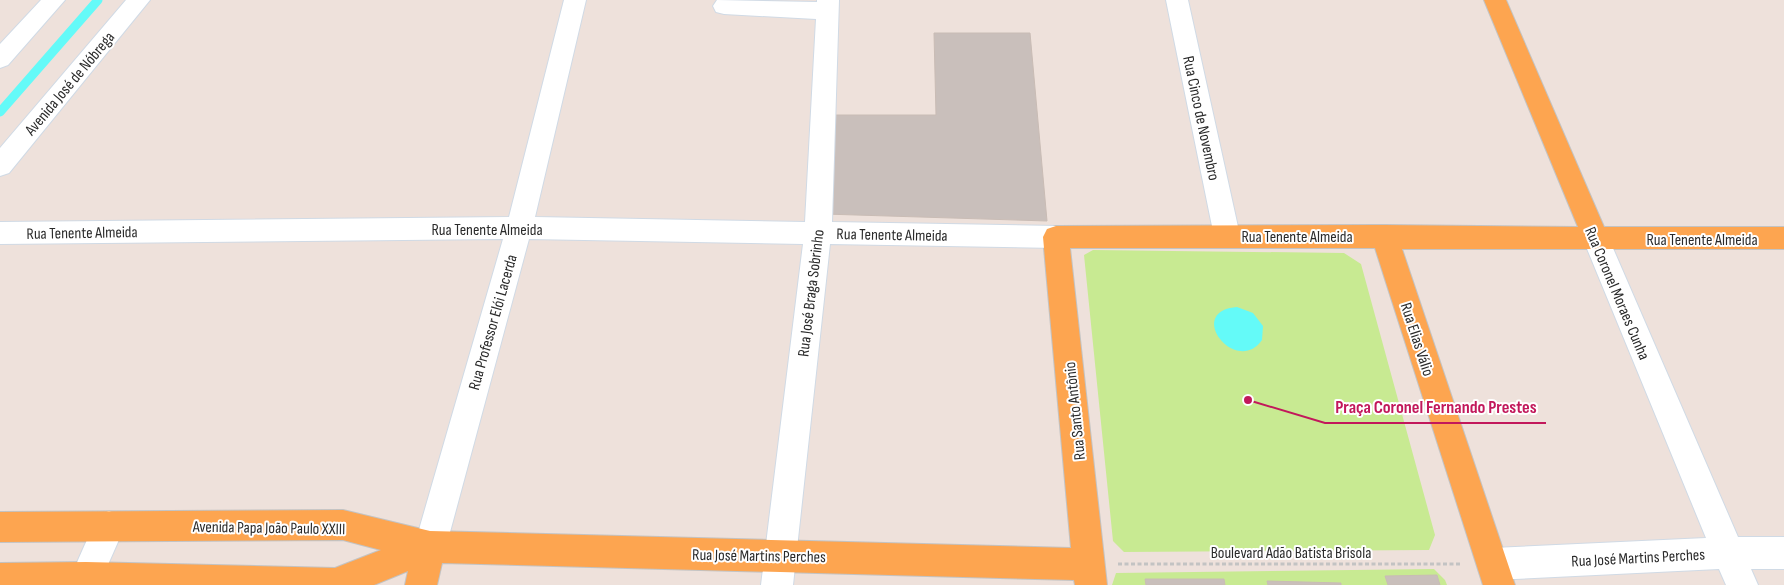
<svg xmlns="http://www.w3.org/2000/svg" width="1784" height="585" viewBox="0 0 1784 585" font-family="'Sofia Sans Condensed',sans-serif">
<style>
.green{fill:#c8ea92}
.water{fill:#64faf8}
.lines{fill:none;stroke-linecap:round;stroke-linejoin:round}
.stream{stroke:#64faf8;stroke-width:9}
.building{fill:#c9bfbb;stroke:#c9bcb5}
.minor-casing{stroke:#d0dae5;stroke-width:2}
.major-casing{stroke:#c3c3c3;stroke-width:2}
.path{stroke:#c3c3c3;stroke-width:3;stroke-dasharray:4 2.5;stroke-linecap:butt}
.minor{fill:#fff;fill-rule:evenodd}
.major{fill:#fda550;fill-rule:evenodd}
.labels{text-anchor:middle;stroke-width:4;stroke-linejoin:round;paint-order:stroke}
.street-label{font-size:16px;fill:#2a2a2a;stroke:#fff}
.leader{fill:none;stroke:#c2185b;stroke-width:2}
.callout-dot{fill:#c2185b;stroke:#fff;stroke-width:2}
.callout-label{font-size:18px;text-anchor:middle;font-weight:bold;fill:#c2185b;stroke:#fff;stroke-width:4;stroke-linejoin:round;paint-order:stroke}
</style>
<rect width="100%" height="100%" fill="#eee1db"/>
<path class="green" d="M1093 250 1344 253 1361 264 1435 535 1429 550 1124 552 1113 541 1084 255Z
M1434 569 1445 580 1447 585H1112L1116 573Z"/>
<path class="water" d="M1237 307 1253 313 1263 326 1262 340C1236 377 1184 311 1237 307Z"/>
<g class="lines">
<path class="stream" d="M0 112 98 0"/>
</g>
<path class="building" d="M934 33H1030L1047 221 824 214 835 115H936Z
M1437 575 1440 585H1388L1385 576Z
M1145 579H1224L1225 585H1146Z
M1267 581 1341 583V585H1268Z"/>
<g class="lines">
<defs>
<path id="minor" d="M41 0H65L8 65 0 68V44Z
M126 0H150L9 173 0 176V148Z
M564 0H586L535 217 805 222 816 19 724 14 716 12 713 6 717 0 817 2V0H839L832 222 1056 226 1065 229 1069 237 1065 245 1056 248 830 244 793 585H761L803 244 529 239 446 547 441 558 430 563 419 558 414 547 503 239 0 244V222L509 217Z
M1166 0H1188L1240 236 1236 244 1227 247 1218 244 1214 236Z
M1596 228 1605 231 1609 239 1738 537H1784V569H1751L1758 585H1726L1719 569 1493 580 1482 575 1477 564 1482 553 1493 548 1706 538 1583 239 1587 231Z
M109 511 120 515 125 526 99 585H67L98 515Z"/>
<path id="major" d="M1484 0H1506L1604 227H1784V249H1402L1515 585H1483L1375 248H1070L1107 585H1075L1074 580 442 563 437 585H405L408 571 374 585H0V563L86 562 335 568 381 550 343 540 0 542V512L343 510 430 531 1071 548 1043 237 1047 229 1056 226 1384 225 1578 227Z"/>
</defs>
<use href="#minor" class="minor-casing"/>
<use href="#major" class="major-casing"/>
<path class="path" d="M1118 564H1460"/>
<use href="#minor" class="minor"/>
<use href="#major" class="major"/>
</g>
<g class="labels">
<g class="street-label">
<text transform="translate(69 83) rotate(-50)" y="6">Avenida José de Nóbrega</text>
<text transform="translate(1202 118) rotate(78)" y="6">Rua Cinco de Novembro</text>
<text x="487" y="235">Rua Tenente Almeida</text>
<text transform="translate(82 232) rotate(-1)" y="6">Rua Tenente Almeida</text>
<text transform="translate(892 234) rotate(1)" y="6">Rua Tenente Almeida</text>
<text x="1297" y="242">Rua Tenente Almeida</text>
<text x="1702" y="245">Rua Tenente Almeida</text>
<text transform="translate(810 293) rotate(-83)" y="6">Rua José Braga Sobrinho</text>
<text transform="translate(1618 293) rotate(67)" y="6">Rua Coronel Moraes Cunha</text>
<text transform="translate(492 322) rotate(-74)" y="6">Rua Professor Elói Lacerda</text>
<text transform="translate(1418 339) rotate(72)" y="6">Rua Elias Válio</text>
<text transform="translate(1074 411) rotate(-96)" y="6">Rua Santo Antônio</text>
<text transform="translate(269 527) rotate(1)" y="6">Avenida Papa João Paulo XXIII</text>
<text x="1291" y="558">Boulevard Adão Batista Brisola</text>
<text transform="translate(759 555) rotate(1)" y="6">Rua José Martins Perches</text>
<text transform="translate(1638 557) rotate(-3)" y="6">Rua José Martins Perches</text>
</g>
</g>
<path class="leader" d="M1248 400L1325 423H1546"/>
<circle class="callout-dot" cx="1248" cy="400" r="5"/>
<g class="callout-label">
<text x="1436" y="413">Praça Coronel Fernando Prestes</text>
</g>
</svg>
